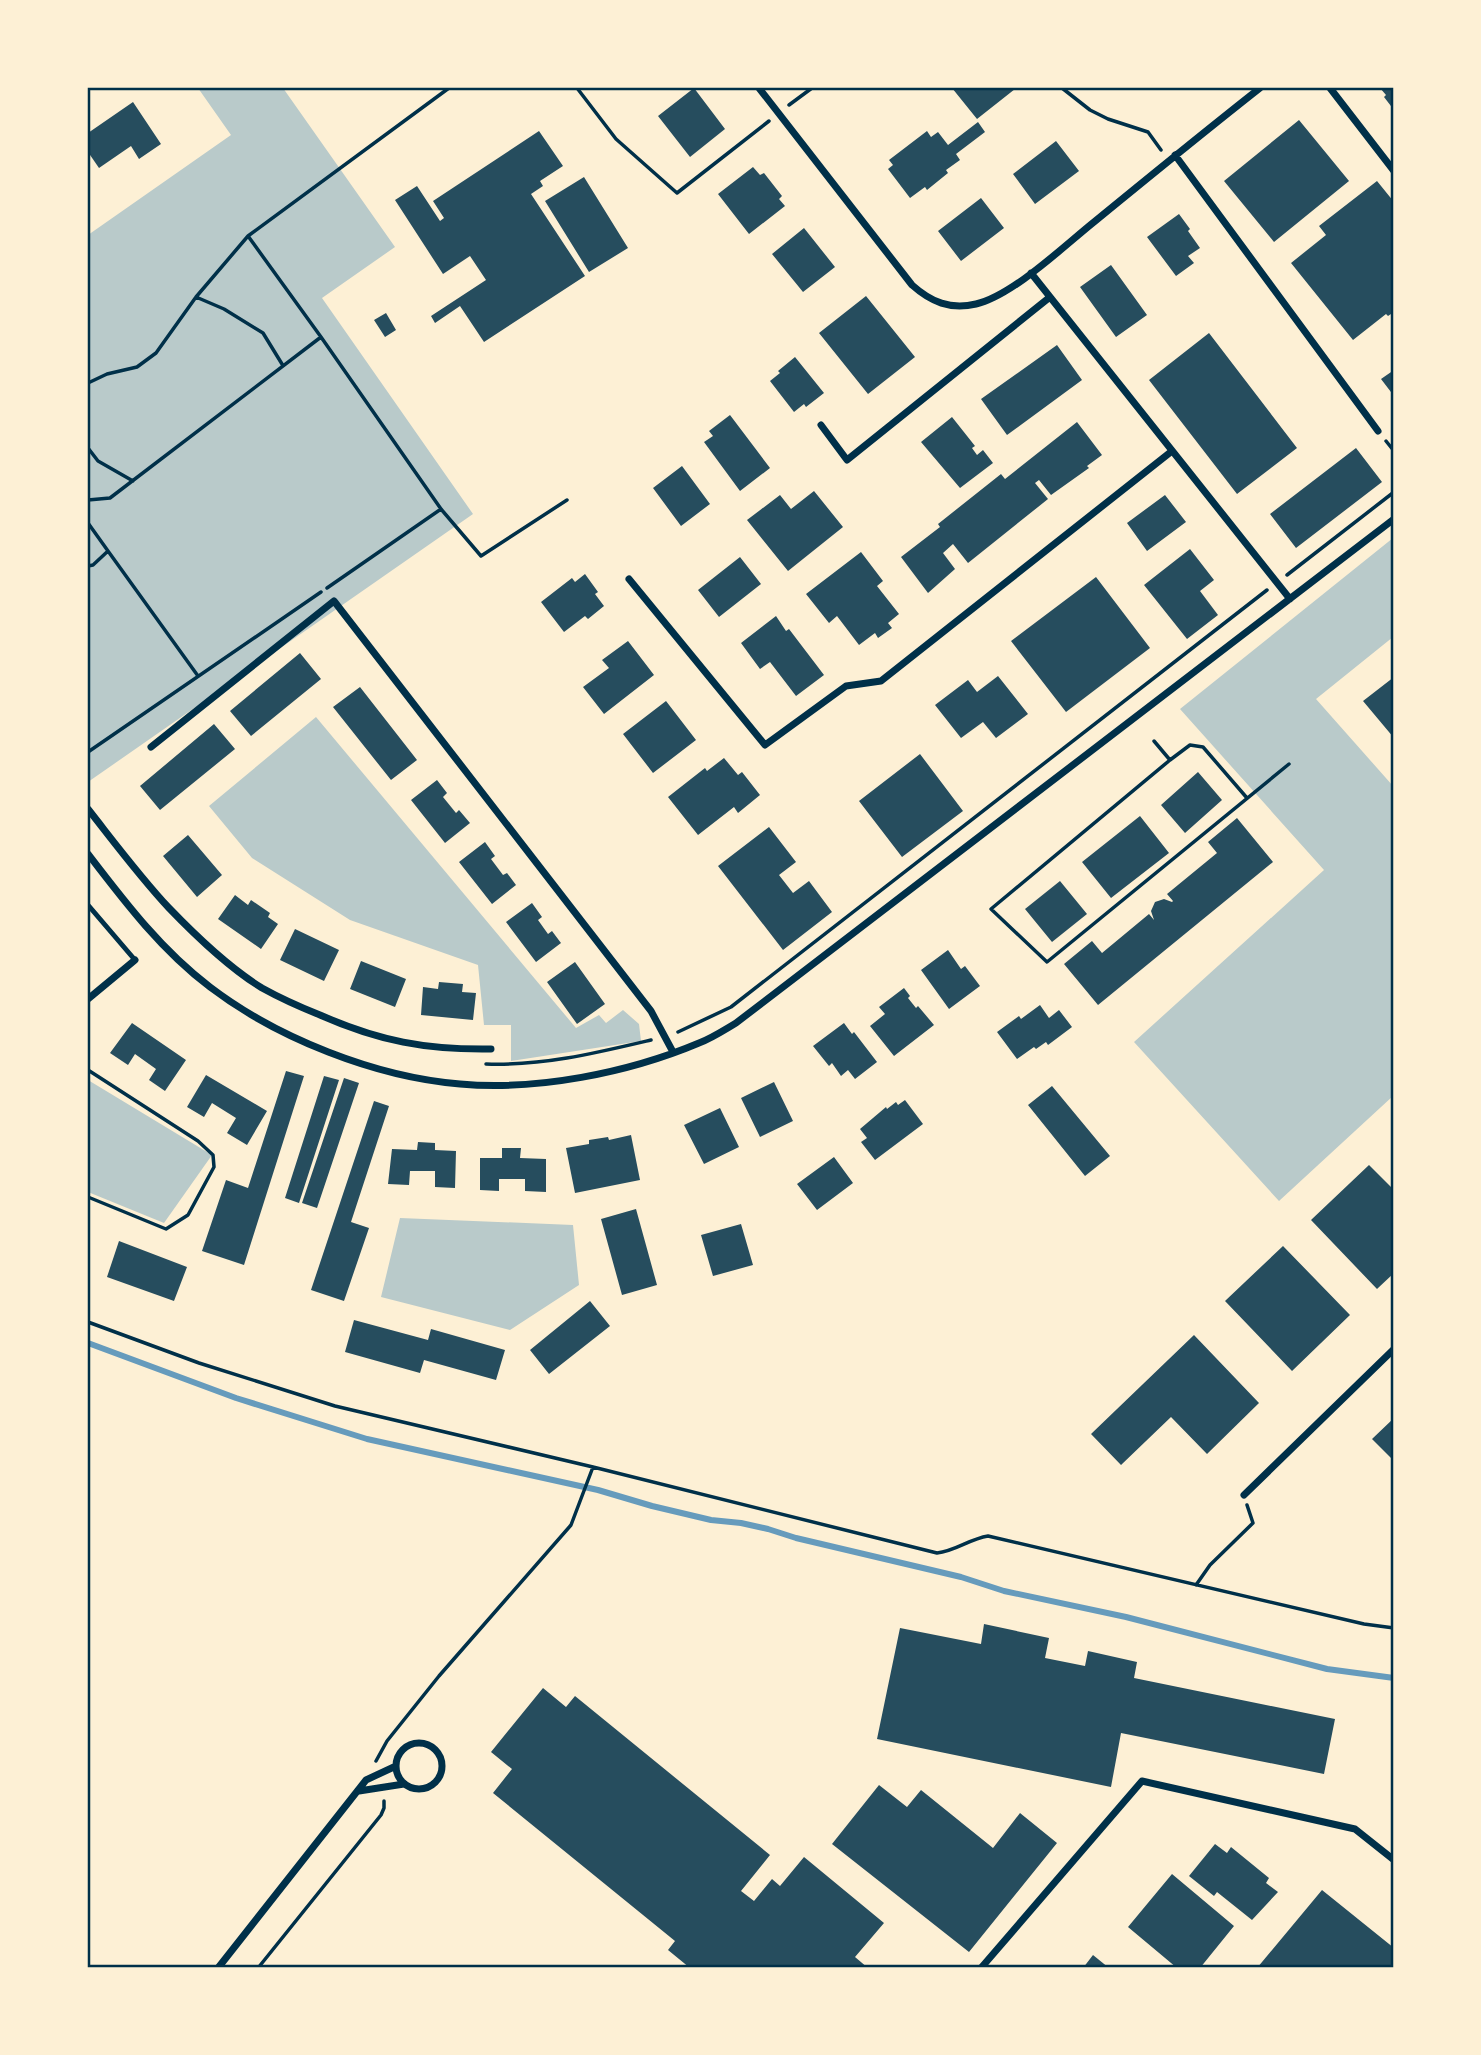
<svg xmlns="http://www.w3.org/2000/svg" width="1481" height="2055" viewBox="0 0 1481 2055" font-family="Roboto,sans-serif">
<style>
.green{fill:#b9caca}
.lines{fill:none;stroke-linecap:round;stroke-linejoin:round}
.stream{stroke:#669bbc;stroke-width:6}
.building{fill:#264d5e}
.path{stroke:#003049;stroke-width:3.5}
.service{stroke:#003049;stroke-width:5}
.minor{stroke:#003049;stroke-width:7}
.neatline{fill:none;stroke:#003049;stroke-width:2.5}
</style>
<rect width="100%" height="100%" fill="#fdf0d5"/>
<path class="green" d="M198 88H283L395 247 322 298 473 514 88 782V235L231 135Z
M1393 538V637L1316 699 1393 786V1096L1279 1201 1134 1042 1324 870 1180 709Z
M316 717 576 1028 599 1015 606 1023 623 1010 639 1024 641 1041 511 1061V1025H484L478 965 350 920 252 858 209 806Z
M88 1080 212 1155 164 1223 88 1192Z
M400 1218 573 1225 579 1285 510 1330 381 1297Z"/>
<g class="lines">
<path class="stream" d="M88 1343 236 1398 367 1439 598 1490 652 1506 711 1520 741 1523 768 1529 796 1538 961 1577 1004 1591 1126 1617 1327 1669 1394 1678"/>
</g>
<path class="building" d="M694 88 725 129 690 157 658 116Z
M952 88H1013L1015 89 977 119Z
M1380 88H1394V110L1384 97 1386 95Z
M133 102 161 144 139 159 131 146 99 168 88 152V133Z
M1299 120 1349 181 1274 242 1224 181Z
M978 122 985 132 956 154 960 160 946 170 948 173 927 190 925 187 910 198 888 169 893 165 889 160 927 131 931 137 938 132 948 145Z
M539 131 563 166 540 181 543 186 531 194 585 276 484 342 460 306 435 323 431 316 486 280 470 256 443 274 395 200 417 186 440 221 444 218 433 201Z
M1056 141 1079 171 1035 204 1013 174Z
M753 167 760 175 764 173 782 196 779 199 785 206 749 234 718 194Z
M584 177 628 248 589 272 545 201Z
M1377 181 1394 202V312L1388 316 1386 314 1353 340 1291 263 1326 235 1319 226Z
M981 198 1004 228 961 261 938 231Z
M1179 214 1190 229 1188 231 1200 248 1188 256 1194 263 1176 276 1147 237Z
M804 228 835 267 803 292 772 254Z
M1111 265 1147 315 1116 337 1080 287Z
M866 296 915 357 868 394 819 333Z
M386 313 396 330 385 337 374 320Z
M1209 333 1297 448 1237 494 1149 380Z
M1057 345 1082 380 1007 435 981 399Z
M795 357 824 393 806 407 804 404 794 412 770 381 780 373 778 371Z
M1394 370V396L1381 379Z
M730 415 770 468 740 491 704 442 713 436 709 431Z
M952 417 975 446 972 448 977 455 983 450 993 463 960 488 921 442Z
M1077 422 1102 455 1087 466 1089 468 1051 495 1039 480 1035 483 1048 499 968 563 953 544 943 553 955 569 928 593 901 557 940 527 938 524 1001 474 1005 479Z
M1356 448 1382 482 1296 548 1270 514Z
M682 466 710 504 681 526 653 488Z
M814 491 843 527 788 571 747 520 780 495 791 509Z
M1165 495 1186 522 1147 551 1127 523Z
M1190 549 1214 580 1200 591 1218 615 1187 639 1144 585Z
M861 552 883 581 877 586 899 614 888 623 892 628 878 638 875 633 859 645 837 616 829 623 806 594Z
M740 557 761 584 719 617 698 590Z
M585 574 598 592 595 594 604 606 588 619 585 616 564 632 541 602 572 578 575 582Z
M1096 577 1150 648 1066 712 1011 641Z
M776 616 786 631 789 629 824 675 796 696 770 662 760 669 741 643Z
M628 641 654 675 604 714 583 687 609 668 602 660Z
M300 653 321 679 251 736 230 711Z
M998 676 1028 714 996 738 983 722 961 738 935 705 968 680 977 692Z
M1394 677V738L1363 701Z
M360 687 417 760 391 780 333 707Z
M666 701 696 740 653 773 623 734Z
M214 724 235 749 160 810 140 786Z
M920 754 963 811 902 857 859 801Z
M724 758 738 775 742 772 760 795 738 813 734 807 698 835 668 797 705 768 707 771Z
M1198 772 1222 800 1185 833 1161 805Z
M437 780 447 793 443 797 456 813 459 810 470 823 445 843 411 800Z
M1140 816 1169 853 1111 898 1082 862Z
M1237 818 1273 862 1098 1005 1064 964 1092 941 1102 953 1149 914 1154 920 1151 911 1155 902 1164 899 1172 902 1173 901 1167 894 1217 853 1208 842Z
M769 827 796 862 779 875 793 893 809 881 832 912 783 950 718 866Z
M188 835 222 875 197 897 163 856Z
M485 842 495 856 491 859 503 875 507 873 516 885 492 904 459 862Z
M1060 881 1087 914 1052 942 1025 909Z
M235 895 248 905 251 900 270 913 268 917 278 924 261 949 218 919Z
M532 903 542 917 538 920 548 934 552 931 561 943 536 962 506 922Z
M295 929 339 950 324 981 280 960Z
M948 950 961 969 965 966 980 986 949 1009 921 970Z
M361 961 406 979 395 1007 350 989Z
M575 962 605 1004 577 1024 547 982Z
M439 982 463 984 462 992 476 993 473 1020 421 1015 423 987 438 989Z
M904 988 910 996 908 998 916 1008 918 1006 934 1025 894 1056 870 1026 885 1014 879 1007Z
M1040 1005 1049 1018 1059 1010 1072 1027 1048 1045 1046 1042 1036 1049 1034 1047 1017 1059 997 1032 1019 1016 1021 1019Z
M132 1023 186 1060 165 1091 149 1080 156 1069 135 1054 128 1065 110 1053Z
M844 1023 852 1034 854 1032 877 1062 855 1079 848 1070 841 1076 832 1063 829 1066 813 1046Z
M286 1071 304 1076 244 1265 202 1251 226 1180 248 1188Z
M206 1075 267 1111 247 1145 227 1133 236 1118 212 1103 204 1117 187 1107Z
M324 1076 339 1080 299 1203 285 1198Z
M344 1078 359 1083 317 1208 302 1203Z
M774 1082 793 1121 760 1137 741 1098Z
M1052 1086 1110 1156 1085 1176 1028 1105Z
M905 1100 923 1124 875 1160 861 1142 867 1138 860 1129 886 1107 887 1109 896 1102 898 1105Z
M374 1101 389 1106 351 1222 369 1228 344 1301 311 1290Z
M720 1108 739 1147 704 1164 684 1125Z
M631 1135 640 1180 575 1193 566 1148 589 1144V1140L608 1137 609 1140Z
M418 1142 435 1143V1150L456 1151 455 1188 435 1187V1171H410L409 1185 388 1184 392 1149 417 1150Z
M502 1148H521L520 1158 546 1159V1192L525 1191V1179H499V1191L480 1190V1158H502Z
M834 1157 853 1183 817 1210 797 1184Z
M1369 1165 1394 1190V1273L1377 1289 1311 1220Z
M636 1209 657 1285 622 1295 601 1219Z
M741 1224 753 1265 713 1276 701 1235Z
M119 1241 187 1267 174 1301 107 1277Z
M1283 1246 1350 1315 1292 1371 1225 1301Z
M590 1301 610 1326 549 1374 530 1350Z
M354 1320 428 1340 431 1329 505 1350 496 1380 424 1360 420 1373 345 1352Z
M1194 1335 1259 1403 1207 1454 1171 1417 1121 1465 1091 1434Z
M1394 1418V1461L1372 1439Z
M984 1624 1049 1638 1045 1658 1085 1666 1088 1651 1137 1662 1134 1678 1335 1719 1324 1774 1121 1733 1111 1787 877 1739 900 1628 981 1644Z
M543 1688 566 1707 575 1696 770 1855 741 1891 754 1901 772 1879 780 1886 804 1857 884 1923 855 1957 868 1968H690L668 1950 675 1941 493 1793 512 1769 491 1752Z
M879 1785 907 1807 921 1790 993 1848 1020 1813 1057 1843 969 1952 832 1844Z
M1215 1844 1227 1853 1231 1847 1269 1878 1266 1883 1278 1892 1252 1920 1217 1892 1214 1896 1189 1876Z
M1172 1874 1234 1926 1200 1968H1177L1128 1927Z
M1322 1890 1394 1948 1393 1968H1257Z
M1093 1955 1109 1968H1083Z"/>
<g class="lines">
<path class="path" d="M577 88 616 139 677 193 769 121
M1062 88 1090 110 1108 119 1148 132 1161 150
M789 105 812 88
M196 297 224 309 263 333 282 364
M321 337 441 509 327 588
M88 383 107 374 137 367 156 353 196 297 248 236 449 88
M1386 441 1394 451
M88 448 98 461 133 481
M88 500 110 498 321 337 248 236
M441 509 481 556 567 500
M88 523 108 551 93 565 88 566
M108 551 198 676
M1287 575 1394 492
M1154 741 1170 760 991 909 1047 962 1289 764
M88 752 321 592
M1170 760 1190 745 1203 747 1247 798
M678 1032 731 1007 1267 590
M486 1064C543 1066 596 1053 651 1040
M88 1070 198 1141 213 1155 214 1167 188 1215 166 1229 88 1197
M88 1322 199 1363 335 1406 593 1467 937 1553C956 1551 969 1539 988 1536L1364 1624 1394 1628
M1196 1585 1210 1565 1253 1523 1247 1505
M376 1761 387 1741 439 1676 571 1525 593 1467
M258 1968 381 1815 384 1808V1801"/>
<path class="service" d="M88 905 135 960"/>
<path class="minor" d="M759 88 912 285C931 302 950 310 976 304 1012 296 1064 246 1094 222 1149 177 1204 132 1260 88
M1330 88 1394 171
M1175 155 1378 431
M1031 273 1290 599
M821 425 847 460 1050 297
M629 579 765 745 846 686 881 681 1172 451
M151 747 334 601 651 1011 673 1052
M88 809C114 842 140 877 169 908 194 934 231 969 262 988 280 998 300 1007 320 1015 379 1041 426 1050 491 1049
M88 854C124 901 161 950 210 987 277 1038 375 1077 460 1084 536 1091 628 1073 699 1043 712 1038 724 1030 736 1023L1394 519
M88 999 135 960
M1244 1495 1394 1349
M396 1766a23 23 0 1 1 46 0a23 23 0 1 1-46 0Z
M359 1791 404 1784
M218 1968 366 1780 396 1766
M981 1968 1142 1781 1355 1829 1394 1860"/>
</g>
<rect width="1481" height="2055" fill="none" stroke="#fdf0d5" stroke-width="178"/>
<rect x="89" y="89" width="1303" height="1877" class="neatline"/>
</svg>
